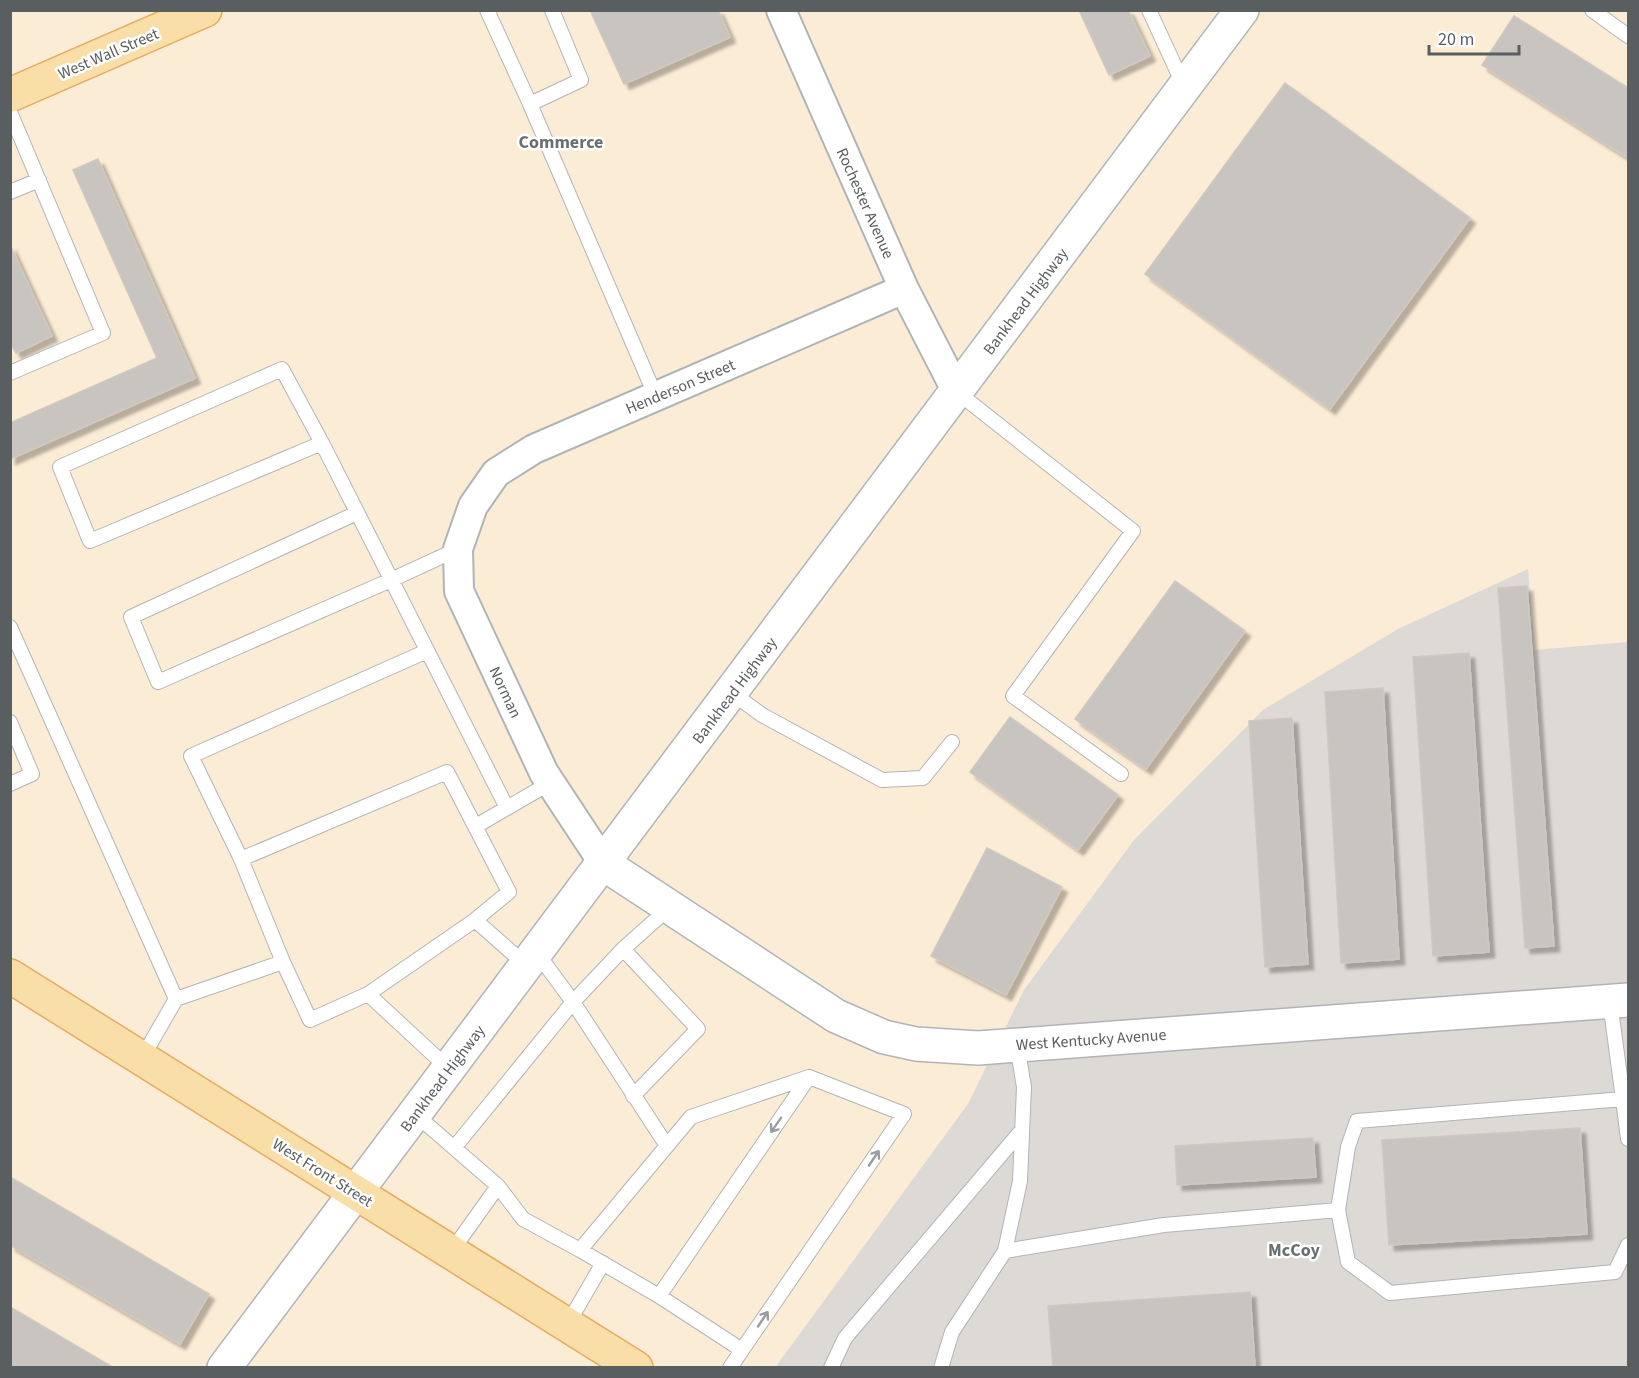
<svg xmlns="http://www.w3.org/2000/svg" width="1639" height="1378" viewBox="0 0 1639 1378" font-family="'Source Sans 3',sans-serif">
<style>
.commercial{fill:#fbecd6}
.industrial{fill:#ddd9d5}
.building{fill:#c8c4c0;stroke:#cfc8bf;stroke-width:1.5;filter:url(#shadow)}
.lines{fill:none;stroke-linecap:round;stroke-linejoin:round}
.service-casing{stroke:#b1b4b7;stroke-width:16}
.minor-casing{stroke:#b1b4b7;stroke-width:32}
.tertiary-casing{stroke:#b1b4b7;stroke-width:36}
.primary-casing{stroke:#e7aa5e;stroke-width:36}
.service{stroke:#fff;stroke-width:14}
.minor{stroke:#fff;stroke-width:28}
.tertiary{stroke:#fff;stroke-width:33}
.primary{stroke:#f9dea8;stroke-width:33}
.oneway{stroke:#9b9ea0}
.labels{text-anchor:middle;stroke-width:5;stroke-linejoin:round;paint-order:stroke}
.street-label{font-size:16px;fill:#595e60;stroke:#fff}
.neighbourhood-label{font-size:18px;font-weight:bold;fill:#6a7072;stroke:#fff}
</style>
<defs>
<filter id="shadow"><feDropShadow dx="5.5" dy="5.5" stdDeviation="1.5" flood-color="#0004"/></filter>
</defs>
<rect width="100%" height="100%" fill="#ebe7e0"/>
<path class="commercial" d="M10 11H1628V642L1534 650 1528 569 1398 629 1263 710 1134 840 1024 990 968 1104 775 1367H11Z"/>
<path class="industrial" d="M1528 569 1535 650 1628 642V1367L775 1368 968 1104 1024 990 1134 840 1263 710 1398 629Z"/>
<path class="building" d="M590 10H718L730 37 624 84Z
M1079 10H1128L1150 56 1109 75Z
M1514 16 1628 88V158L1482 65Z
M1285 83 1470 218 1330 409 1145 274Z
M98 159 195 378 10 459V423L157 358 73 170Z
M10 245 52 336 16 353 10 342Z
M1175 581 1245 631 1146 769 1075 719Z
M1527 586 1554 946 1525 948 1498 588Z
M1469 653 1489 952 1433 956 1413 657Z
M1383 688 1399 959 1341 963 1325 692Z
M1010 717 1118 795 1078 850 970 772Z
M1292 718 1308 964 1265 967 1249 721Z
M987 848 1062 887 1006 995 931 956Z
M1580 1128 1587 1234 1389 1245 1382 1140Z
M1313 1138 1316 1177 1177 1185 1175 1146Z
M10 1177 209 1294 180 1344 10 1245Z
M1250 1292 1255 1368H1053L1048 1306Z
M10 1307 114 1368H10Z"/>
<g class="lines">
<defs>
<path id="service" d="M487 10 530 104 581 80 552 10
M1149 10 1184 86
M1592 10 1628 36
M530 104 656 397
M10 112 103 333 10 373
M10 192 39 180
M957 392 1133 531 1013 696 1121 774
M322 443 90 541 60 467 282 369 322 443 507 808
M357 513 131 617 158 682 391 580 458 549
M10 627 176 999 142 1058
M732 693 762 715 882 780 923 778 952 742
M10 722 32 774 10 784
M476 826 550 783
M241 859 447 772 509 892 475 920 368 994 310 1020 283 962 241 859 191 756 427 651
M475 920 527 966
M537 953 573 1002 667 1146
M368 994 449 1069
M176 999 283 962
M633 1096 698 1029 623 949 670 907
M1623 1099 1628 1139
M415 1114 498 1186 451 1252
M454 1148 573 1002 623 949
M498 1186 523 1219 580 1250
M1338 1210 1348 1262 1390 1293 1615 1272 1628 1245
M1005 1251 1164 1225 1338 1210 1348 1147 1357 1121 1623 1099 1610 1002
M659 1296 809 1077
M567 1325 603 1263
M730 1368 742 1350 904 1114 809 1077 691 1117 580 1250 659 1296 742 1350
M831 1368 845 1338 1022 1130
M941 1368 952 1332 1005 1251 1020 1181 1024 1087 1017 1045"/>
<path id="minor" d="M781 10 904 289 957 392
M604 864 544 773 459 591 458 549 473 506 496 473 534 449 904 289"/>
<path id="tertiary" d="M604 864 836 1016 884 1037 916 1044 978 1048 1628 1000
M224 1368 1242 10"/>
<path id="primary" d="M10 95 205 10
M10 976 636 1368"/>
</defs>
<use href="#service" class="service-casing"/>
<use href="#minor" class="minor-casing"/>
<use href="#tertiary" class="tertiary-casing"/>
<use href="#primary" class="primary-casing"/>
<use href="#service" class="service"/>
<use href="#minor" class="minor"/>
<use href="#tertiary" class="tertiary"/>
<use href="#primary" class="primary"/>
</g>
<defs><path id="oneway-shaft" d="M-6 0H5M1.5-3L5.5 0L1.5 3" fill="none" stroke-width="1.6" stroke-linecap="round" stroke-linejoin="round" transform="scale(1.5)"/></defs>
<g class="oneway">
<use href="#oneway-shaft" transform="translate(776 1125) rotate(125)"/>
<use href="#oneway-shaft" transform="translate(874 1158) rotate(-56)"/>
<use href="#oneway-shaft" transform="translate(763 1319) rotate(-56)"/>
</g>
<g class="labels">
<g class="street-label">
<text transform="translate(108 53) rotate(-23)" y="6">West Wall Street</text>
<text transform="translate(866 203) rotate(66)" y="6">Rochester Avenue</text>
<text transform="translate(1025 301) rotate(-53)" y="6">Bankhead Highway</text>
<text transform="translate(680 386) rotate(-23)" y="6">Henderson Street</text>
<text transform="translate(734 690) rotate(-53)" y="6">Bankhead Highway</text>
<text transform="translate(506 692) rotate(65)" y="6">Norman</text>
<text transform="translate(1091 1039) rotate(-4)" y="6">West Kentucky Avenue</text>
<text transform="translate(442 1078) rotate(-53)" y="6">Bankhead Highway</text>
<text transform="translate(323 1172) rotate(32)" y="6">West Front Street</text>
</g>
<g class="neighbourhood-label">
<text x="561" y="148">Commerce</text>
<text x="1294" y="1256">McCoy</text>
</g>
</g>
<rect width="1639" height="1378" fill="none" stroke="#595e60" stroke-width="24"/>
<path d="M1429 45v9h90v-9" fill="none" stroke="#595e60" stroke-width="3"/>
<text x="1438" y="45" font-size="18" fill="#595e60" stroke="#ffffff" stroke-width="4.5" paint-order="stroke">20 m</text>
</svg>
